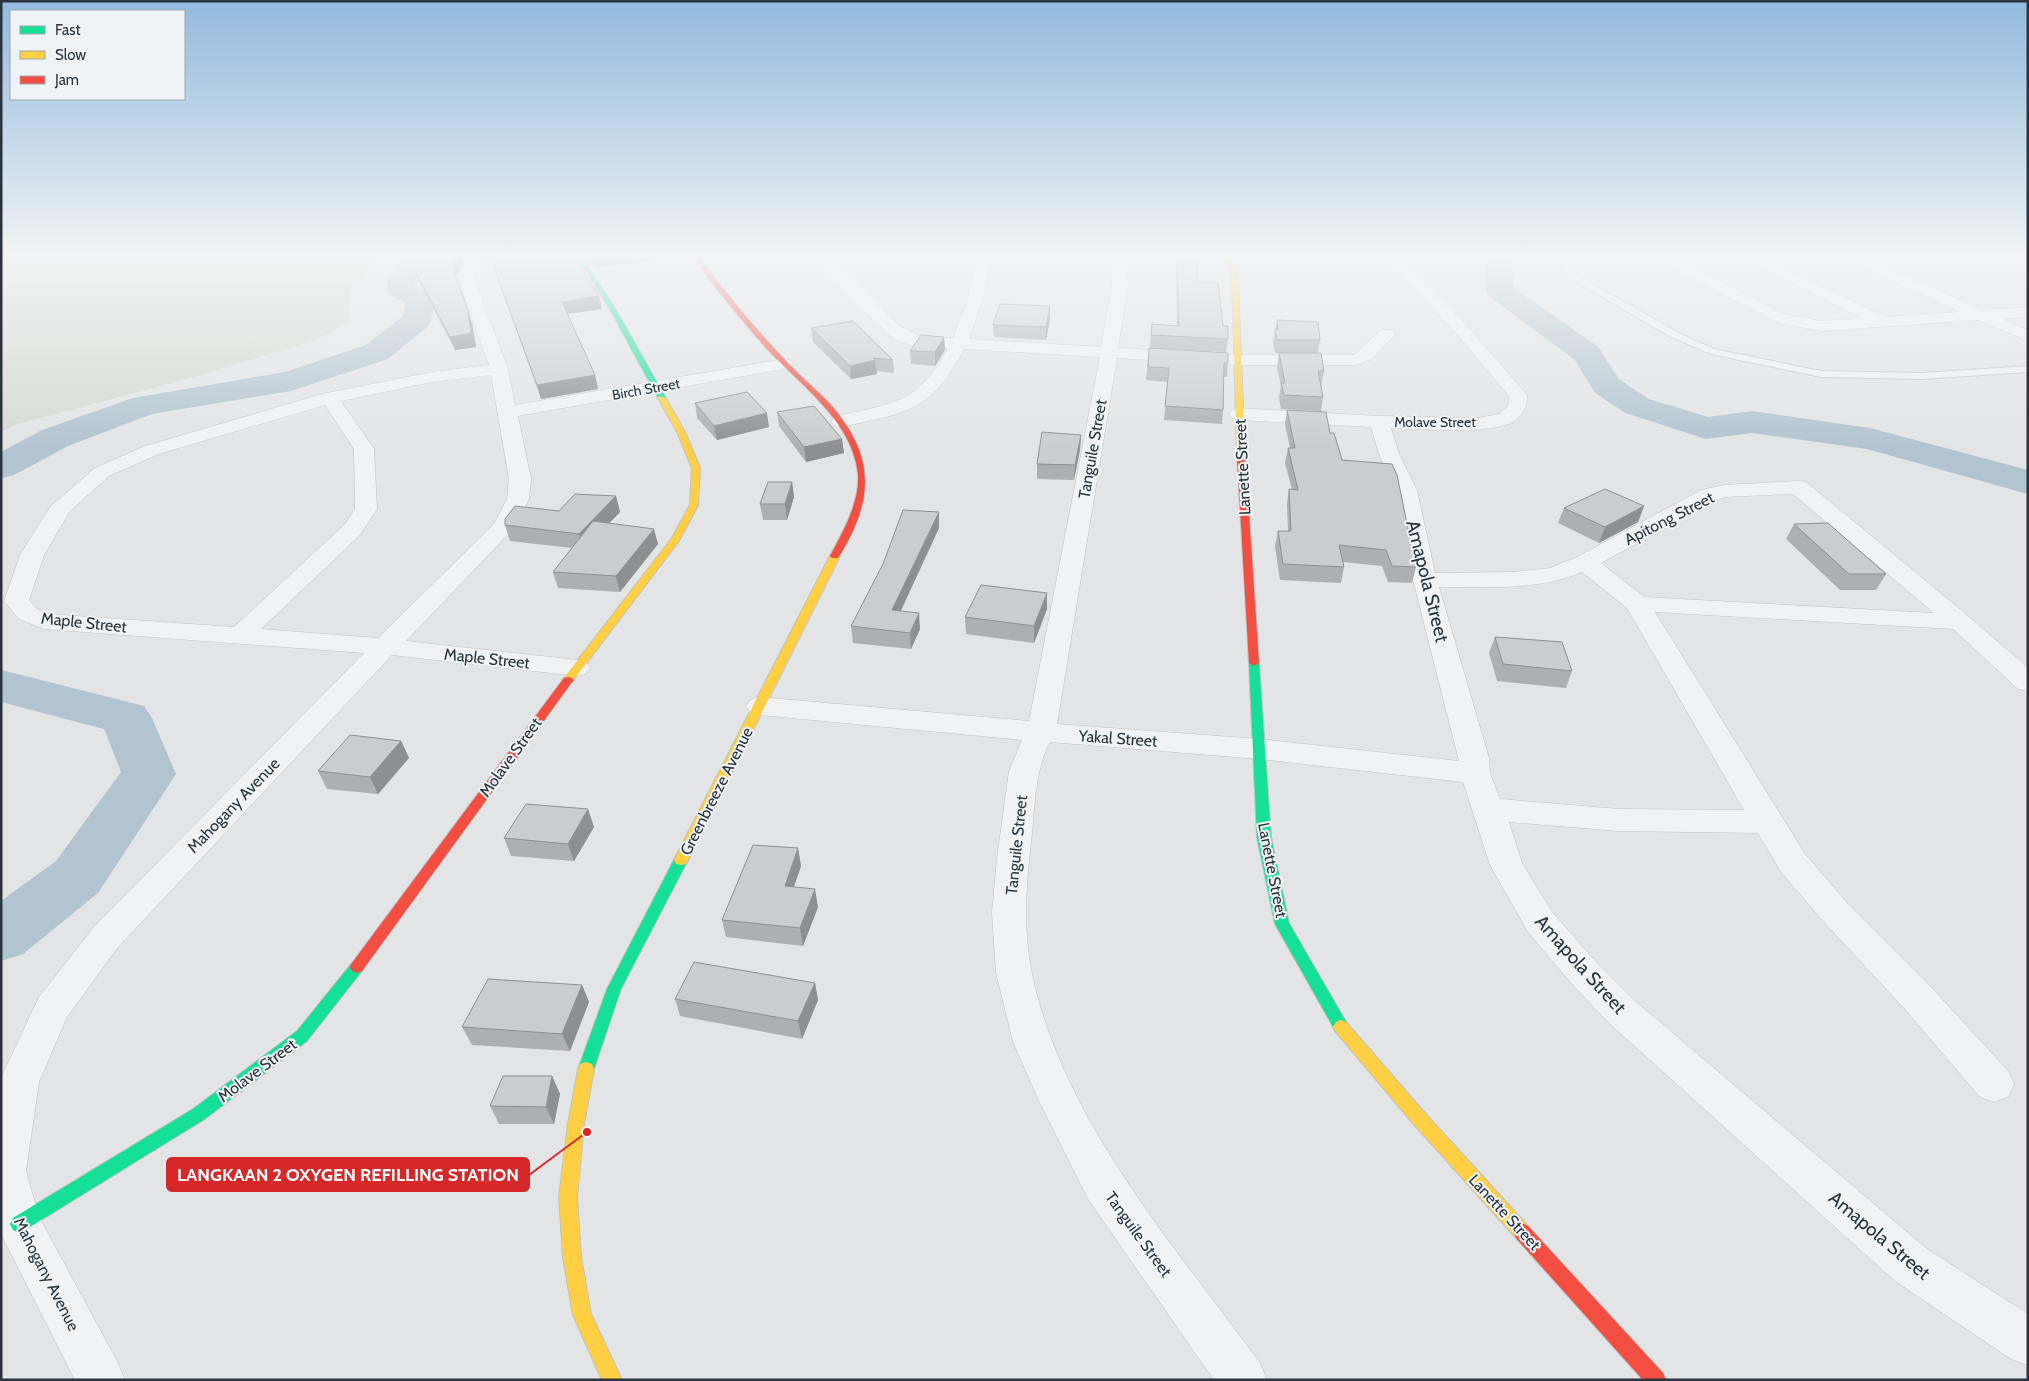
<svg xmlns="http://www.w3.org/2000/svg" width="2029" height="1381" viewBox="0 0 2029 1381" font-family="Cabin,sans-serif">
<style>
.green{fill:#d4dad2}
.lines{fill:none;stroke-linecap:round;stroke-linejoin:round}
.river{fill:#b2c4cf;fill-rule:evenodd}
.lane-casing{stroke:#c0c2c4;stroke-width:2}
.street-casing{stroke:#c0c2c4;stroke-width:1}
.fast-casing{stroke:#c0c2c4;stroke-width:2}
.slow-casing{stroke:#c0c2c4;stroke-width:2}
.jam-casing{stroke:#c0c2c4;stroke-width:2}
.lane{fill:#f0f2f3;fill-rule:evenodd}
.street{fill:#f0f2f3;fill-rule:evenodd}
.fast{fill:#16e098;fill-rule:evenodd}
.slow{fill:#ffcf43;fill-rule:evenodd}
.jam{fill:#f24e42;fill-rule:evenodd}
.wall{fill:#aeafb1}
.shaded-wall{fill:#8d8f90}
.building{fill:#caccce;stroke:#8d8f90}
.labels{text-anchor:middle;stroke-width:4;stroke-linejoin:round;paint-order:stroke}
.far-street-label{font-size:14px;fill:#2a343e;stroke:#eff3f5}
.street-label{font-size:16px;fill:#2a343e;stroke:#eff3f5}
.near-street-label{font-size:19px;fill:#2a343e;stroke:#eff3f5}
.leader{fill:none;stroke:#d62828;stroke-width:2}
.callout-dot{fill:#d62828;stroke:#eff3f5;stroke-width:2}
.callout{fill:#d62828;stroke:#d62828;stroke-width:2}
.callout-label{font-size:18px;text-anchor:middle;font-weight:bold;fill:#fff}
</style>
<rect width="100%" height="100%" fill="#e2e4e6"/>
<path class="green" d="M1 257H386L349 290V322L316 340 187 379 17 424 1 432Z"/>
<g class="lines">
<path class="river" d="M405 257H433L416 278 415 286 431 294 435 300 431 321 427 327 388 359 291 391 152 414 68 446 14 475 1 478V452L42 430 133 398 285 372 366 345 402 317 406 303 391 296 387 290 388 276Z
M1485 257H1511L1514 288 1598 347 1619 379 1649 399 1708 417 1752 411 1870 428 2028 470V494L1867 449 1752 433 1706 439 1625 413 1595 393 1575 360 1490 297 1486 291Z
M1 670 144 706 152 718 176 774 98 893 23 954 1 961V901L56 861 121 772 104 729 1 702Z"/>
<defs>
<path id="lane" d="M1580 257H1647L1643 260 1583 262 1569 267 1570 271 1677 332 1714 349 1821 371 1922 373 2028 366V372L1922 379 1821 377 1711 354 1669 336 1563 274 1560 266 1561 264Z"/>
<path id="street" d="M471 257H486L473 276 508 369 515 405 784 359 790 360 793 364 790 368 784 369 518 416 531 479 529 499 515 527 406 641 577 660 586 662 590 668 586 674 577 676 392 655 118 947 67 1017 39 1082 26 1171 39 1217 118 1363 125 1380H75L1 1234V1078L39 997 94 927 364 653 44 629 19 619 4 601 20 555 50 507 95 468 145 446 322 394 432 372 489 365 457 276ZM491 375 509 479 507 499 494 524 378 638 261 629 360 535 377 509 374 449 341 401 432 382ZM325 405 354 449 355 509 344 525 234 627 48 614 37 609 29 600 44 555 70 511 109 476 159 454Z
M817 257H832L897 324 919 336 953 338 968 299 976 257H990L983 299 969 339 1101 347 1112 285V257H1126L1128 285 1118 348 1237 355H1354L1381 330H1393L1395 334 1372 359 1357 365H1237L1117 358 1057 724 1259 739 1459 761 1413 580 1395 490 1379 454 1371 427 1239 420 1232 418 1229 414 1232 410 1239 408 1379 416 1478 418 1499 414 1508 406 1509 396 1451 327 1383 257H1398L1462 320 1527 395C1527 406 1524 414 1514 421 1495 435 1416 429 1391 428L1399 454 1417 490 1435 573 1513 572 1550 568 1577 557 1701 490 1724 485 1798 481 1806 482 1961 610 2028 668V691L2018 689 1953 629 1655 612 1805 854 1848 904 1930 986 2008 1071 2014 1084 2008 1097 1994 1102 1980 1097 1904 1008 1824 922 1781 872 1758 833 1619 831 1509 822 1522 863 1552 912 1597 963 1635 1001 1927 1249 2028 1314V1365L2011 1359 1895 1281 1609 1023 1571 983 1528 932 1490 865 1463 782 1259 759 1050 742C1034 772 1035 809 1031 842 1026 885 1023 931 1032 974 1062 1118 1175 1247 1260 1363L1267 1380H1214L1088 1199 1039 1101 1013 1042 996 973 992 913 997 858 1009 771 1022 740 760 715 750 712 746 706 750 700 760 697 1029 721 1100 357 964 349C932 412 906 413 841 427L834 425 831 421 834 417C891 403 918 405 948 348 932 347 916 348 901 342 885 335 827 273 817 257ZM1793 494 1934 613 1644 597 1601 563 1717 500 1725 497ZM1582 572 1627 608 1744 810 1619 809 1500 799 1490 773 1489 758 1439 587C1487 587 1538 591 1582 572Z
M1654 257H1672L1784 314 1821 321 1862 318 1747 260 1745 257H1763L1884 317 1960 312 1846 260 1844 257H1863L1983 310 2028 307V317L2003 319 2028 330V341L1979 320 1821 331 1779 323 1656 260Z"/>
<path id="fast" d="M476 257H571L587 264 615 308 666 398 665 400 658 398 609 308 583 266 570 261 478 260Z
M1254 660 1259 663 1271 837 1289 923 1349 1027 1346 1032 1341 1034 1336 1032 1275 924 1257 837 1249 663Z
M681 855 686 856 688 860 621 989 594 1069 592 1074 586 1076 580 1074 578 1069 607 989 676 856Z
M357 961 362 963 364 967 362 971 307 1041 205 1119 25 1230 19 1233 13 1230 10 1224 13 1218 193 1109 297 1031 352 963Z"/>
<path id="slow" d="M1225 257H1231L1238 279 1245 455 1241 458 1237 455 1232 279Z
M659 396 666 398 686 434 700 468 698 505 679 541 572 682H564L562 680 564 678 672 538 690 505 692 468 678 434 658 398Z
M835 553 840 556 686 864 681 865 676 864 674 860 830 556Z
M1341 1020 1346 1022 1423 1111 1528 1226 1531 1232 1528 1238 1522 1241 1516 1238 1411 1121 1336 1032 1333 1027 1336 1022Z
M586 1062 592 1064 594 1069 584 1124 577 1197 581 1257 591 1314 622 1380H602L573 1315 563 1257 559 1197 568 1124 578 1069 580 1064Z"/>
<path id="jam" d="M693 257H699C727 295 757 331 790 365 803 379 818 391 831 405 876 457 874 501 838 558H832L830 556C843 532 860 502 858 474 853 421 800 385 767 349 741 320 716 289 693 257Z
M1241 452 1245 455 1259 663 1254 666 1249 663 1237 455Z
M568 677 572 678 574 680 572 682 362 971 357 973 352 971 350 967 352 963 564 678Z
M1522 1223 1528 1226 1663 1373 1666 1380H1643L1516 1238 1513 1232 1516 1226Z"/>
</defs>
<use href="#lane" class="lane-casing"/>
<use href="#street" class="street-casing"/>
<use href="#fast" class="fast-casing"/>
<use href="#slow" class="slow-casing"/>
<use href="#jam" class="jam-casing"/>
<use href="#lane" class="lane"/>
<use href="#street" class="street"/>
<use href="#fast" class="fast"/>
<use href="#slow" class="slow"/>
<use href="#jam" class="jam"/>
</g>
<path class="wall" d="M490 257 599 296 602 309 567 314 595 375 598 389 541 399Z
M582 257H674L596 268 591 260Z
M410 261 463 264 456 276 472 323 476 347 455 350 414 273Z
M1177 264 1198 282 1223 326 1228 339 1226 352 1150 348 1152 324 1177 326 1176 275Z
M1050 306V319L1046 340 994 337 993 325Z
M1277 320 1320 340 1318 353H1275L1273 342Z
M811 328 893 360 894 373 876 371 877 374 851 379 813 342Z
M944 337 945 350 935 366 911 364 910 351Z
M1149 348 1228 363 1227 377H1224L1223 410 1222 424 1164 420 1168 382 1146 380Z
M1279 353 1324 371 1321 385 1323 397 1321 411 1281 409 1279 397 1281 386 1277 367Z
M695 403 769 427 717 440 697 418Z
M1287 410 1330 433 1342 460 1416 567 1412 583 1388 582 1382 566 1343 562 1344 567 1341 583 1280 580 1275 546 1278 531H1288L1287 504 1289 489H1292L1285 463 1288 448H1290L1285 424Z
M777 412 842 439 844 453 806 462 779 426Z
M1081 435 1080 449 1074 480 1037 479V464Z
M792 482 794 497 787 520H763L760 504Z
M616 496 620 512 609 523 658 544 620 592 558 588 553 572 572 548 510 541 505 525Z
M1644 506 1638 522 1599 543 1558 523 1564 508Z
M939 512V528L901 611 920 629 911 649 853 643 851 626Z
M1794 524 1886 574 1876 590H1840L1786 539Z
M1047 609 1034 643 966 634 965 617Z
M1495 637 1572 671 1566 688 1497 681 1489 653Z
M401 741 409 758 378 794 327 789 318 771Z
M594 827 574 861 511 856 504 838Z
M798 848 801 866 794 887 818 907 803 946 726 937 722 920Z
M815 983 818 1000 802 1039 680 1016 675 999Z
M582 985 589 1002 570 1051 472 1045 462 1027Z
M552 1076 560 1094 554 1124H499L490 1106Z"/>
<path class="shaded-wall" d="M457 257H462L463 264 455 277 452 265Z
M594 257H674L596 268Z
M599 296 602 309 565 314 562 302Z
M1050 306V319L1046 340V327Z
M468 311 472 323 476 347 455 350 450 337Z
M944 337 945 350 935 366V352Z
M875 360 877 374 851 379 850 366Z
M595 375 598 389 541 399 537 385Z
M767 413 769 427 717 440 714 426Z
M1081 435 1080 449 1074 480 1075 465Z
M842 439 844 453 806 462 804 447Z
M792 482 794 497 787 520 785 504Z
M616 496 620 512 583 550 579 534Z
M1644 506 1638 522 1599 543 1605 527Z
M939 512V528L893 627 892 610Z
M654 529 658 544 620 592 616 576Z
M1047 593V609L1034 643V626Z
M919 613 920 629 911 649 910 633Z
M401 741 409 758 378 794 370 777Z
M588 809 594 827 574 861 568 844Z
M798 848 801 866 788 904 785 886Z
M815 889 818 907 803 946 800 928Z
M815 983 818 1000 802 1039 798 1021Z
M582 985 589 1002 570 1051 562 1034Z
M552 1076 560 1094 554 1124 546 1107Z"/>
<path class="building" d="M415 257H457L452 265 468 311 471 333 450 337 410 261Z
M490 257H573L575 258 599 296 562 302 595 375 537 385Z
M1177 264H1198V282H1218L1223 326H1228V339L1151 335 1152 324 1179 326Z
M1000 304 1050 306 1046 327 993 325Z
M1277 320 1318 322 1320 340H1277L1275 329 1278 330Z
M853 321 893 360 873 358 875 360 850 366 811 328Z
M921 335 944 337 935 352 910 351Z
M1149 348 1228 353V363H1224L1223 410 1165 406 1169 368 1148 367Z
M1279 353H1321L1324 371H1318L1323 397 1284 395 1281 383H1285Z
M747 392 767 413 714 426 695 403Z
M814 406 842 439 804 447 777 412Z
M1287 410 1326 412 1330 433H1334L1342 460 1392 464 1397 475 1416 567 1392 566 1386 550 1339 545 1344 567 1283 564 1278 531H1291L1289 489 1298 490 1288 448H1295Z
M1042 432 1081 435 1075 465 1037 464Z
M768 482H792L785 504H760Z
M1605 489 1644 506 1605 527 1564 508Z
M575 494 616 496 579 534 505 525V519L515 506 559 511Z
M903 510 939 512 892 610 919 613 910 633 851 626 883 564Z
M593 521 654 529 616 576 553 572Z
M1828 523 1886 574H1849L1794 524Z
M981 585 1047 593 1034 626 965 617Z
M1495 637 1562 642 1572 671 1503 664Z
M350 735 401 741 370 777 318 771Z
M526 804 588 809 568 844 504 838Z
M753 845 798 848 785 886 815 889 800 928 722 920Z
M694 962 815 983 798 1021 675 999Z
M488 979 582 985 562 1034 462 1027Z
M503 1076H552L546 1107 490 1106Z"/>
<linearGradient id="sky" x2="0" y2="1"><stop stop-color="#92bade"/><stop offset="0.57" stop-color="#f2f3f4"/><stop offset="1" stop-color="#f2f3f4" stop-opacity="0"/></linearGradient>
<rect width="2029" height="450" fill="url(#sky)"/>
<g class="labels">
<g class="far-street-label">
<text transform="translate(646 389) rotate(-10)" y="5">Birch Street</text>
<text x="1435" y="427">Molave Street</text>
</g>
<g class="street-label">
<text transform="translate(1092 449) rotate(-80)" y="6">Tanguile Street</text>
<text transform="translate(1242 467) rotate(-93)" y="6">Lanette Street</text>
<text transform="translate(1669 518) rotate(-27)" y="6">Apitong Street</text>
<text transform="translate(84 622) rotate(6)" y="6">Maple Street</text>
<text transform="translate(487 658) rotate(6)" y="6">Maple Street</text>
<text transform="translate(1118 738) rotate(4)" y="6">Yakal Street</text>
<text transform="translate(510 757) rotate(-54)" y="6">Molave Street</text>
<text transform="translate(716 791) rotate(-63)" y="6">Greenbreeze Avenue</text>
<text transform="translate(233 805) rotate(-46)" y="6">Mahogany Avenue</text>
<text transform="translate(1016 845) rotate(-84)" y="6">Tanguile Street</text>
<text transform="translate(1273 870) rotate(79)" y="6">Lanette Street</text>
<text transform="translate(257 1070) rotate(-37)" y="6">Molave Street</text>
<text transform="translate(1505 1212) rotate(47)" y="6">Lanette Street</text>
<text transform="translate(1139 1234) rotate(54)" y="6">Tanguile Street</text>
<text transform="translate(47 1274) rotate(63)" y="6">Mahogany Avenue</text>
</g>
<g class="near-street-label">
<text transform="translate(1428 581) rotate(76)" y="7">Amapola Street</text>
<text transform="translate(1581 964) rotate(48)" y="7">Amapola Street</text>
<text transform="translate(1880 1235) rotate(40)" y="7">Amapola Street</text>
</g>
</g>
<path class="leader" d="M587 1132L529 1175"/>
<circle class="callout-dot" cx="587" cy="1132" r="5"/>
<rect class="callout" x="167" y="1158" width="362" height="33" rx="5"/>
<g class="callout-label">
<text x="348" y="1181">LANGKAAN 2 OXYGEN REFILLING STATION</text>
</g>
<rect width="2029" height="1381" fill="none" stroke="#2a343e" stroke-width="5"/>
<rect x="10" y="10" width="175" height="90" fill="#eff3f5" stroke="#a0a7ac"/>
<rect x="20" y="26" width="25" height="8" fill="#16e098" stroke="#a0a7ac"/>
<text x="55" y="35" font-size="15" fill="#2a343e">Fast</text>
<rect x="20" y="51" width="25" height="8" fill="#ffcf43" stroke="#a0a7ac"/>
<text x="55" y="60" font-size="15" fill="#2a343e">Slow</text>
<rect x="20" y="76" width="25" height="8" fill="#f24e42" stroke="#a0a7ac"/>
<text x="55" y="85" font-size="15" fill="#2a343e">Jam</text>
</svg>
